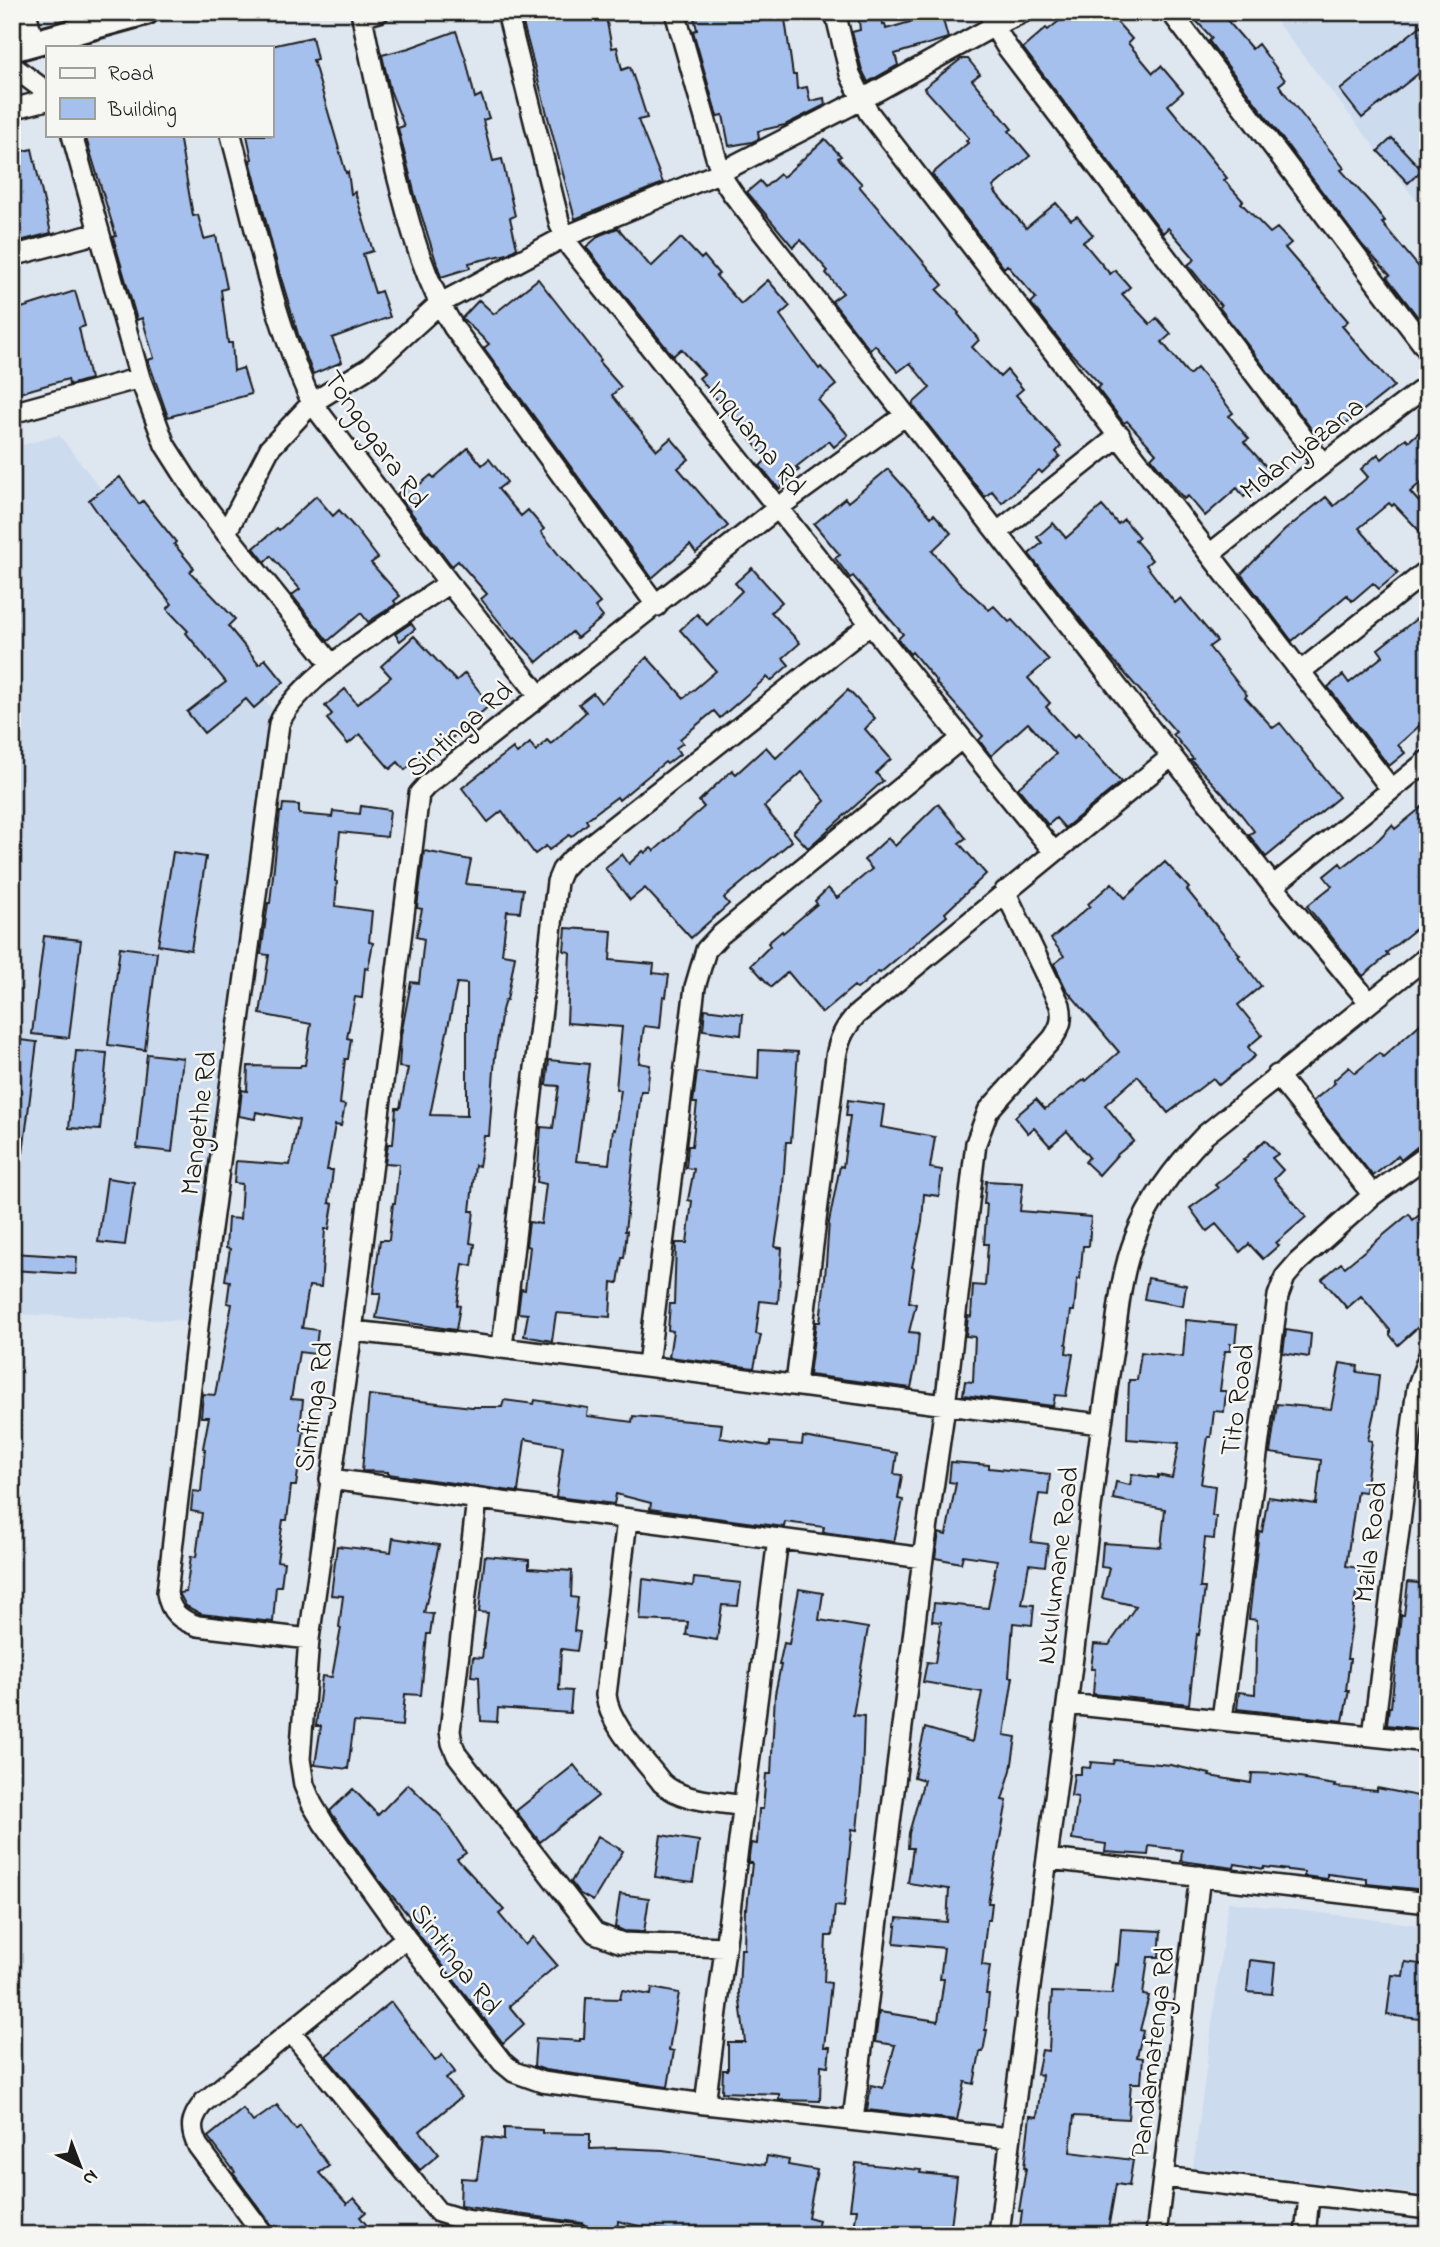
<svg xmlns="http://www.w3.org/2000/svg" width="1440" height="2247" viewBox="0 0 1440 2247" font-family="'Indie Flower',sans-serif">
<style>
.built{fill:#cddbef}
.building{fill:#a6c0ed;stroke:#1c1c1c;stroke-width:2;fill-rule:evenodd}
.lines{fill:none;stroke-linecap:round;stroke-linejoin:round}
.minor-casing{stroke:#1c1c1c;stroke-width:24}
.tertiary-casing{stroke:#1c1c1c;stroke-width:30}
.minor{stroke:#f6f6f2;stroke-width:19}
.tertiary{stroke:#f6f6f2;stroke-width:24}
.labels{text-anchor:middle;stroke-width:5;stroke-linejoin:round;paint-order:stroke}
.street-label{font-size:28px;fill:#1c1c1c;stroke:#f6f6f2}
</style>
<rect width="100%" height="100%" fill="#dee6f0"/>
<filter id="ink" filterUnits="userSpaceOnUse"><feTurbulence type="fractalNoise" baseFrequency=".0143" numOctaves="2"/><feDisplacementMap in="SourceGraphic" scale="14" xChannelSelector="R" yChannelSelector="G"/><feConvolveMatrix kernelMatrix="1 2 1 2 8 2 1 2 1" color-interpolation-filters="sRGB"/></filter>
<g filter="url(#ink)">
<path class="built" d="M1269 12H1428V215Z
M59 435 276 714 191 1321 12 1314V448Z
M1228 1902 1428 1926V2195L1193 2168Z"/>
<path class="building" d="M520 12H605L612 48 617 47 622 70 630 67 640 96 647 118 638 120 663 183 575 219Z
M693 12H784L793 75H796L797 89 807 87 810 101 824 98 825 105 785 125 758 131 759 139 752 142 729 146 723 115 717 116 693 31 697 30Z
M858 12H881L883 25 885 24 886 29 941 13 948 38 895 54 898 65 868 82 862 70 852 32 860 30Z
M1070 12H1108L1132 39 1128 43 1153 73 1161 66 1183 92 1168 105 1227 178 1224 180 1243 201 1241 203 1270 233 1277 228 1291 243 1285 248 1348 321 1342 326 1394 386 1322 443 1219 307 1221 306 1188 265 1195 259 1168 228 1163 233 1023 48 1046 28 1048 30Z
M1188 12H1220L1252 49 1258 44 1285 80 1279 85 1287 96 1344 168 1341 170 1374 207 1385 221 1382 223 1428 278V330L1387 277 1390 275 1363 246 1209 41 1212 38Z
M1428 20V66L1362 118 1340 90Z
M456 31 466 60 475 98 481 95 489 118 483 120 493 161 502 159 515 216 510 218 517 248 507 254 469 263 470 268 441 277 415 195 398 128 404 126 390 90 382 55 409 48Z
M312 37 317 59 313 60 346 173 348 172 351 194 355 192 373 251 363 254 375 293 381 291 390 317 332 338 342 362 313 374 298 334 278 268 250 160 252 159 247 135H271V46Z
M961 59H968L980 74 972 80 1012 129 1009 131 1030 156 993 187 996 191 995 192 1026 228 1056 203 1071 220 1077 216 1093 235 1083 242 1110 274 1115 270 1130 287 1122 294 1150 324 1157 318 1171 334 1162 342 1189 375 1197 368 1213 387 1233 413 1229 416 1249 439 1244 442 1271 472 1244 497 1237 488 1205 516 1188 496 1184 499 1151 458 1156 453 1127 421 1124 423 1097 388 1101 385 1066 348 1031 303 1036 298 1007 265 1004 268 932 174 968 143 966 141 969 138 924 88Z
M85 135H179L193 216 198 215 204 239 216 236 227 288 221 290 228 343H232L234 371 243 368 251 394 168 417 148 360 154 358 142 318 137 320 113 237 116 236Z
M1392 138 1422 170 1408 183 1378 151Z
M825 139 841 156 838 158 862 184 859 186 943 285 937 290 959 313 958 314 979 340 972 347 1000 377 1007 370 1023 389 1016 395 1061 446 1056 452 1060 456 1042 473 1039 470 1002 503 992 491 985 497 912 404 930 388 910 363 898 372 875 345 870 350 832 301 843 293 826 273 828 271 801 240 793 247 747 192 760 181 765 187 780 174 783 177Z
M32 149 51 233 12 243V154Z
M618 228 651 267 681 238 701 259 704 256 719 274 716 276 741 304 768 280 790 306 780 315 819 369 821 367 836 385 818 400 848 435 834 447 829 441 796 467 799 470 779 489 760 466 767 459 699 378 704 374 681 349 673 356 586 247 600 235Z
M538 279 601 360 599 362 621 387 612 395 630 418 657 450 671 438 689 459 678 468 728 526 696 553 690 545 652 578 484 348 489 344 462 318 479 300 494 314Z
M75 291 85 326 79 328 90 379 69 385 68 379 12 395V311Z
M1428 424V476L1410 492 1428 512V540L1394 504 1392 506 1389 503 1359 528 1398 573 1379 589 1373 583 1352 601 1347 595 1292 641 1241 574 1285 530 1326 497 1334 506 1368 477 1361 469 1378 454 1382 459 1406 438 1409 441Z
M468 448 482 465 489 459 507 482 498 489 521 516 528 510 544 529 541 532 559 555 600 603 595 607 603 617 577 638 572 632 537 662 515 638 513 639 481 599 487 594 458 561 452 566 397 494 409 485 413 490 431 475 434 478Z
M888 469 931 517 934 514 951 533 932 551 957 580 989 610 994 606 1009 622 1012 620 1049 660 1028 678 1050 703 1046 707 1074 738 1078 734 1121 782 1065 828 1056 818 1048 825 1018 788 1056 754 1028 723 991 756 979 740 983 736 936 683 937 682 912 652 910 654 898 639 903 634 853 576 850 578 835 558 840 555 814 524 845 498 848 502Z
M120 477 139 504 143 501 176 542 174 544 194 568 190 572 235 619 228 626 259 664 265 659 284 682 254 708 246 699 204 733 187 712 226 682 186 633 188 631 167 609 172 604 109 529 89 500Z
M316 496 333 516 339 510 355 528 378 558 371 563 400 596 394 601 396 604 368 622 361 613 328 641 292 595 300 589 271 556 265 562 254 548 277 528 279 530Z
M1102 506 1118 524 1124 519 1139 537 1135 540 1152 560 1146 565 1175 603 1181 598 1217 641 1209 647 1247 695 1245 697 1273 728 1280 723 1339 797 1266 857 1249 835 1254 831 1237 809 1191 760 1193 759 1173 734 1176 732 1108 654 1029 554 1042 543 1037 537 1053 523 1066 538Z
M752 568 782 602 771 612 800 643 783 658 789 665 771 681 767 677 720 718 714 711 680 739 683 743 676 748 680 754 667 764 665 762 619 800 617 797 586 820 588 823 571 837 569 835 549 850 546 846 535 854 502 811 488 822 462 788 513 748 517 754 530 743 536 751 547 740 551 744 586 712 579 704 593 693 601 703 647 657 684 698 716 671 680 630 697 614 707 625 742 591 735 583Z
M1420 616 1428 624V718L1398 745 1405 753 1389 766 1328 687 1343 675 1349 683 1383 656 1378 649Z
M411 623 415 629 400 641 395 634Z
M414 636 456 681 465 673 490 705 445 744 440 739 405 770 398 762 390 769 360 734 348 744 327 719 332 714 325 706 345 689 357 704 391 677 381 666Z
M848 690 875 718 865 729 891 759 876 773 883 781 808 848 793 832 825 801 802 772 764 807 792 841 724 898 729 904 691 938 645 888 630 900 605 868 622 854 629 864 643 851 645 853 651 848 654 851 704 807 699 801 732 770 736 774 766 747 776 758Z
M1428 802V919L1386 953 1388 955 1363 976 1307 906 1332 886 1324 876 1340 863 1343 867 1379 839 1392 825 1395 829Z
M283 804 299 805V814L332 817 333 811 360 814 361 806 390 810 387 837 340 832 335 881 337 882 335 906 372 911 369 942 373 943 368 969 365 968 362 998 355 997 347 1038 351 1039 348 1059H345L340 1104 345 1105 341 1126 335 1125 327 1170H333L329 1203 333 1204 329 1229H325L321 1287 309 1286 302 1328 318 1330 315 1354 299 1352 291 1399 303 1400 300 1430H304L296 1486H291L287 1520H283L277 1561 284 1562 281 1586H276L273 1622 201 1614 186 1606 179 1593 186 1592 191 1556 196 1557 202 1513 191 1511 193 1491 201 1492 205 1449 203 1448 209 1417H201L203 1394 215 1395 232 1304 227 1303 230 1281 225 1280 230 1249 226 1248 228 1218 240 1219 242 1184 234 1183 236 1161 290 1165 299 1120 256 1112 255 1119 239 1116 242 1090 247 1091 248 1066 300 1067 301 1065H305L311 1024 260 1014 269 955 261 954 268 903H270L280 812H282Z
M938 804 966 838 959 843 986 874 945 913 947 916 880 973 878 972 857 989 854 986 822 1013 788 972 771 987 751 965 770 946 768 943 782 931 783 933 817 904 815 901 828 888 837 898 872 869 864 860 888 838 895 846Z
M424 851 471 860 466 884 523 889 520 912 507 911 502 954 515 956 507 1000H505L502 1010 495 1057 489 1136H484L479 1166 475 1165 470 1211H474L470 1243 475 1244 472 1266 463 1264 457 1305 460 1306 456 1330 376 1318 381 1293H373L380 1240H389L393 1203H395L399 1164 385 1163 388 1144H393L396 1108H400L408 1068 399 1067 401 1035 411 982 419 983 424 939 416 937 422 909 417 908ZM457 983 467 984V1116L430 1115Z
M173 852 206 857 191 950 158 945Z
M1165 862 1189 888 1187 890 1240 955 1238 956 1261 986 1238 1005 1262 1035 1248 1047 1255 1056 1219 1085 1213 1078 1168 1113 1138 1076 1105 1105 1134 1141 1118 1154 1099 1175 1085 1162 1089 1157 1067 1131 1050 1146 1034 1128 1028 1133 1015 1117 1036 1099 1045 1109 1085 1079 1086 1081 1119 1052 1066 989 1054 964 1064 956 1051 939 1090 906 1088 904 1112 883 1125 898Z
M566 928 612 931 610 960 654 964 653 973 669 975 666 997 663 996 660 1028 644 1026 639 1063 650 1065 647 1091H641L625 1231H627L624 1258H622L618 1283 612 1282 610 1317 556 1313 552 1341 524 1336 528 1314 518 1313 521 1289 525 1290 530 1247 526 1246 529 1222 541 1224 546 1184 537 1182 541 1127 553 1128 559 1086 546 1085 549 1060 589 1064 576 1161 609 1164 613 1129 615 1130 621 1090 616 1089 622 1027 567 1023 570 952 564 951Z
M44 936 81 940 69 1038 32 1034Z
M120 947 157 952 145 1050 108 1045Z
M705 1009 743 1014 741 1035 703 1030Z
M1428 1017V1138L1401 1160 1398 1156 1373 1176 1313 1101 1335 1083 1333 1081 1349 1067 1355 1073 1379 1053 1383 1057Z
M12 1039 37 1042 23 1153 12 1152Z
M759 1050 798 1052 791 1142H786L782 1200 775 1247 782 1248 778 1303 760 1301 756 1334 761 1335 754 1368 669 1357 673 1331 668 1330 670 1304H674L676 1243H687L692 1201 688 1200 694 1169 686 1168 688 1146H692L697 1103H693L697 1072 758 1079Z
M76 1051 107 1053 100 1130 69 1128Z
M147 1054 183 1058 172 1152 137 1148Z
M848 1100 884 1105 881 1127 935 1137 930 1168 942 1170 939 1196 924 1194 922 1222 912 1267 914 1268 909 1302 916 1304 909 1332 919 1333 916 1364 911 1388 809 1375 816 1322H820L825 1278 829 1222 840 1166 843 1167 850 1116H846Z
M1265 1140 1278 1154 1272 1158 1283 1170 1274 1179 1306 1217 1276 1243 1279 1245 1263 1259 1249 1244 1240 1252 1216 1224 1207 1231 1190 1208 1218 1188 1215 1185 1245 1161 1243 1160Z
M107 1178 134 1182 125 1245 98 1242Z
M986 1181 1023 1183 1020 1211 1091 1217 1089 1246H1083L1080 1279H1077L1074 1311H1071L1066 1344 1067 1345 1066 1353 1073 1354 1066 1396 1055 1395 1053 1406 963 1395 965 1381 973 1382 975 1337 966 1336 968 1316 971 1317 973 1285 985 1286 988 1244H984L987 1204H984Z
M1428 1208V1318L1398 1345 1390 1335V1330L1361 1296 1347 1308 1322 1279 1341 1263 1345 1267 1409 1214 1413 1220Z
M12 1253 77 1257 76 1274 12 1270Z
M1148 1278 1186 1285 1183 1306 1144 1299Z
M1186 1320 1237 1325 1235 1345 1230 1344V1351H1225L1220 1391H1226L1224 1412 1214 1411 1211 1437H1208L1201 1484 1215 1486 1212 1516H1216L1214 1539 1205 1538 1200 1588H1205L1199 1635 1197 1634 1189 1704 1093 1694 1095 1669H1091L1094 1644 1109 1645 1136 1606 1102 1598 1109 1568 1101 1567 1103 1543 1161 1547 1165 1509 1113 1499 1116 1482 1130 1485 1132 1474 1158 1478V1475L1172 1478 1179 1443 1127 1439 1129 1380H1137L1141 1352 1183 1357Z
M1286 1330 1311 1334 1309 1357 1283 1353Z
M1340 1363 1358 1366 1357 1372 1379 1375 1376 1404 1368 1440 1372 1441 1365 1492 1357 1491 1346 1566 1364 1569 1360 1594 1356 1593 1347 1659H1350L1346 1690H1349L1343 1721 1237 1709 1239 1692 1255 1694 1257 1620 1249 1619 1259 1531 1262 1532 1268 1497 1316 1504 1321 1460 1270 1453 1277 1404 1331 1409Z
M369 1395 472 1407H502L504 1400 534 1404 535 1400 588 1408 587 1416 632 1422 633 1416 722 1424 720 1438 770 1446V1442L802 1445 803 1437 897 1453 894 1474 902 1475 898 1499 903 1500 894 1542 823 1532 824 1527 785 1522 784 1527 650 1509 651 1503 616 1494 614 1504 556 1497 563 1446 525 1439 518 1492 388 1474V1472L362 1471Z
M951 1462 989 1465V1468L1050 1474 1048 1495 1039 1494 1031 1542 1048 1544 1045 1566 1029 1564 1022 1604 1034 1605 1032 1625 1013 1623 1009 1677H1013L1004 1735 1016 1737 1011 1770 1002 1800 1007 1801 988 1903H992L990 1920H987L982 1965 990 1966 986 1994H989L985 2030H987L983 2052H980L974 2084 965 2082 957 2120 867 2110 871 2085 883 2088 895 2045 875 2042 879 2012 938 2021 944 1979H940L944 1948 894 1943 897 1918 947 1922 949 1889 908 1883 913 1848H908L909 1833 924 1780 914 1777 925 1728 972 1742 982 1692 923 1682 927 1662 935 1663 941 1622 932 1621 934 1603 988 1608 997 1560 963 1555 961 1563 935 1558 939 1533 946 1535 956 1483 949 1482Z
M393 1538 439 1545 424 1613 433 1614 430 1634H427L421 1695 405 1694 402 1726 354 1722 348 1769 315 1765 321 1726H316L322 1676 332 1677 341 1628 339 1627 343 1596 331 1595 337 1546 391 1552Z
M485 1556 529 1560V1568L572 1571 571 1597 578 1598 574 1631 580 1632 577 1651 561 1649 559 1690 572 1691 570 1713 498 1708 497 1722 481 1721 479 1677 471 1676 473 1657 482 1658 488 1613 479 1612Z
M694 1578 741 1583 738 1606 722 1605 717 1640 686 1635 688 1622 640 1620 643 1579 693 1586Z
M1408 1582 1428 1584V1730L1387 1725 1389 1707H1391L1401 1615H1404Z
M799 1589 823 1593 819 1620 868 1628 853 1715 864 1716 862 1779 857 1830 852 1829 844 1907 835 1906 832 1936H826L824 1982 831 1983 824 2047H830L828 2066 821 2065 820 2101 779 2100V2094L722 2092 723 2070H728V2042H745L739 1993 741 1949H744L745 1909H747L752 1863H749V1856L751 1843 757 1844 759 1809H763L766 1774H771L775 1694 781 1665H779L784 1643 789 1644Z
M1114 1760 1171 1765 1210 1774 1209 1776 1251 1783 1252 1773 1279 1774 1306 1778 1305 1780 1335 1785 1334 1787 1377 1791V1788L1428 1798V1815L1421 1854 1428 1855 1426 1890 1367 1884V1879L1327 1874V1879L1304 1876V1872L1264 1867V1869L1235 1864 1234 1868 1181 1861 1182 1850 1149 1846 1148 1855 1105 1852 1106 1844 1072 1839 1078 1797 1071 1796 1074 1774H1081V1767L1090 1768 1091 1762 1113 1764Z
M574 1765 598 1796 540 1842 516 1811Z
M408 1784 441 1816 466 1853 457 1859 504 1910 499 1914 525 1945 533 1937 557 1965 509 2006 524 2024 503 2043 416 1931 408 1919 410 1917 381 1883 330 1811 353 1789 378 1815Z
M661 1835 699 1841 693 1882 655 1877Z
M598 1836 623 1851 593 1901 579 1893 571 1882Z
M620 1894 649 1898 644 1932 624 1931 615 1927Z
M1121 1929 1161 1931 1159 1957H1148L1143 1995 1149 1996 1140 2030 1143 2031 1137 2057 1143 2058 1141 2083H1131L1128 2119 1074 2116 1070 2152 1133 2160 1129 2186 1116 2184 1107 2235H1019L1022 2211H1019L1026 2168H1024L1030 2116 1037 2117 1042 2075 1037 2074 1042 2050 1049 2051 1052 1992 1112 1994 1116 1964 1118 1965Z
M1250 1960 1275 1963 1272 1994 1247 1992Z
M1405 1962 1427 1965 1424 1994H1428V2020L1387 2015 1392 1975 1403 1976Z
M652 1988 679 1993 669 2050 674 2051 668 2087 545 2070 534 2066 536 2038 580 2041V2039H584L586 1998 620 1999 622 1990 651 1995Z
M391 2002 435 2061 442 2055 455 2072 446 2079 461 2097 420 2131 439 2154 420 2170 326 2056Z
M277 2105 296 2130 300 2126 329 2166 319 2173 347 2204 354 2198 366 2212 360 2217 375 2235H276L274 2228 233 2173 235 2172 208 2137 243 2109 253 2122Z
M504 2128 542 2130V2133L590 2134V2149L617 2148 663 2150 765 2165 767 2156 789 2160 788 2165 817 2170 808 2217 819 2220 816 2235H697L647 2228 618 2221 617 2233 591 2230 582 2223 460 2206 461 2178 477 2179 483 2137 504 2140Z
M856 2163 921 2170 920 2173 957 2177 950 2235H853L857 2209H850Z"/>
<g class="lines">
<defs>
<path id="minor" d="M26 12 34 43
M379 12 362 17C373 71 384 125 398 179 411 231 425 282 454 328L657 606
M507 12 560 225 571 248C732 449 891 653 1054 852
M675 12 716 157 725 182 733 194 1273 886 1369 1002
M835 12 850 74 869 113 1391 789
M989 12 994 26 1006 46 1323 464
M1171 12 1428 351
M12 66 47 92
M12 109 47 100
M72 135 140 378 165 445 195 492 226 533 332 665
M231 135C255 224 273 319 312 403L449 583 539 695
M12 256 99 233
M12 413 140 378
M904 416 779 507 427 785 419 794 352 1331 309 1639 300 1759 304 1785 312 1804 324 1824 406 1938 502 2062 514 2072 542 2082 705 2104 1010 2138
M998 532 1120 435
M226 533 270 448 312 403 370 367 439 304 564 237 721 172 861 100 994 26 1024 12
M1210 554 1323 464 1428 385
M1301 671 1428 570
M1273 886 1428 760
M1277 1075 1373 1195
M352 1331C602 1357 851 1395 1101 1424
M502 1347 557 882 562 870 571 860 869 625
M648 1365 695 987 706 950 719 936 961 739
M796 1384 836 1057C839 1039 844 1029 856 1015L1172 756
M330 1479 923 1558
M477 1499 450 1731 452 1743 457 1755 595 1933 622 1943 724 1947
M627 1520 606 1695C609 1725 644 1759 662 1783 683 1802 716 1801 743 1806
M309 1639 198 1626C180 1620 170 1612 167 1593L199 1318 279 724C296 678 406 613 449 583
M1068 1704 1428 1742
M1222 1719 1278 1296 1285 1277 1298 1262 1373 1195 1428 1155
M1373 1736 1417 1388 1428 1358
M1049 1859 1428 1903
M291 2032 438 2212 464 2220 580 2235
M705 2104 778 1539
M853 2120 923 1558 945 1406 976 1143 988 1111 1053 1038C1061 1026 1063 1019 1060 1005L1005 891
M1164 2177 1428 2209
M264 2235 198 2146C189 2128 191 2118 204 2102L406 1938
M999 2235C1023 2026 1054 1817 1079 1608 1089 1522 1099 1435 1113 1349 1118 1312 1121 1273 1135 1238 1150 1198 1176 1165 1205 1135L1428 956
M1156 2235 1200 1876
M1305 2235 1309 2197"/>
<path id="tertiary" d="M12 49 146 12"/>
</defs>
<use href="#minor" class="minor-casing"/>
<use href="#tertiary" class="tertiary-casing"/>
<use href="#minor" class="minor"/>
<use href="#tertiary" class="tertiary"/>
</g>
</g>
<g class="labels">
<g class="street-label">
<text transform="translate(758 437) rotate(51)" y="10">Inquama Rd</text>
<text transform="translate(377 438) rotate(55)" y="10">Tongogara Rd</text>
<text transform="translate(1301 447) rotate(-38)" y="10">Mdanyazana</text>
<text transform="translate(458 728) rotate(-41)" y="10">Sintinga Rd</text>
<text transform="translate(197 1123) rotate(-83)" y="10">Mangethe Rd</text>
<text transform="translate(1236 1400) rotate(-82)" y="10">Tito Road</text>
<text transform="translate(312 1406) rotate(-81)" y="10">Sintinga Rd</text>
<text transform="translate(1369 1542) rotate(-83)" y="10">Mzila Road</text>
<text transform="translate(1056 1565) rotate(-83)" y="10">Nkulumane Road</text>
<text transform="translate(457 1958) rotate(53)" y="10">Sintinga Rd</text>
<text transform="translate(1151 2052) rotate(-83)" y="10">Pandamatenga Rd</text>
</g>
</g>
<rect width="1440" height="2247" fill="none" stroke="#f6f6f2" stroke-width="42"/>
<rect x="21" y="21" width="1398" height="2205" fill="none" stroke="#1c1c1c" stroke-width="2.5" filter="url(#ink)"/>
<rect x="46" y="46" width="228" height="91" fill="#f6f6f2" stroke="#9f9f9c" stroke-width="2"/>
<rect x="60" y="68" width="35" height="10" fill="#f6f6f2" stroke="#9f9f9c" stroke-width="2"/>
<text x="108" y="80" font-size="21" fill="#1c1c1c">Road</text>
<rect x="60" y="98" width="35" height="21" fill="#a6c0ed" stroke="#9f9f9c" stroke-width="2"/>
<text x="108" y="116" font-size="21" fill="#1c1c1c">Building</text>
<g transform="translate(80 2166) rotate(138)" stroke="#f6f6f2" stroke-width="5" paint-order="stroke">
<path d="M0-5L12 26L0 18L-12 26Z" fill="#1c1c1c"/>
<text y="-10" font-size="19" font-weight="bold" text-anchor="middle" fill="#1c1c1c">N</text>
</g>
</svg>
